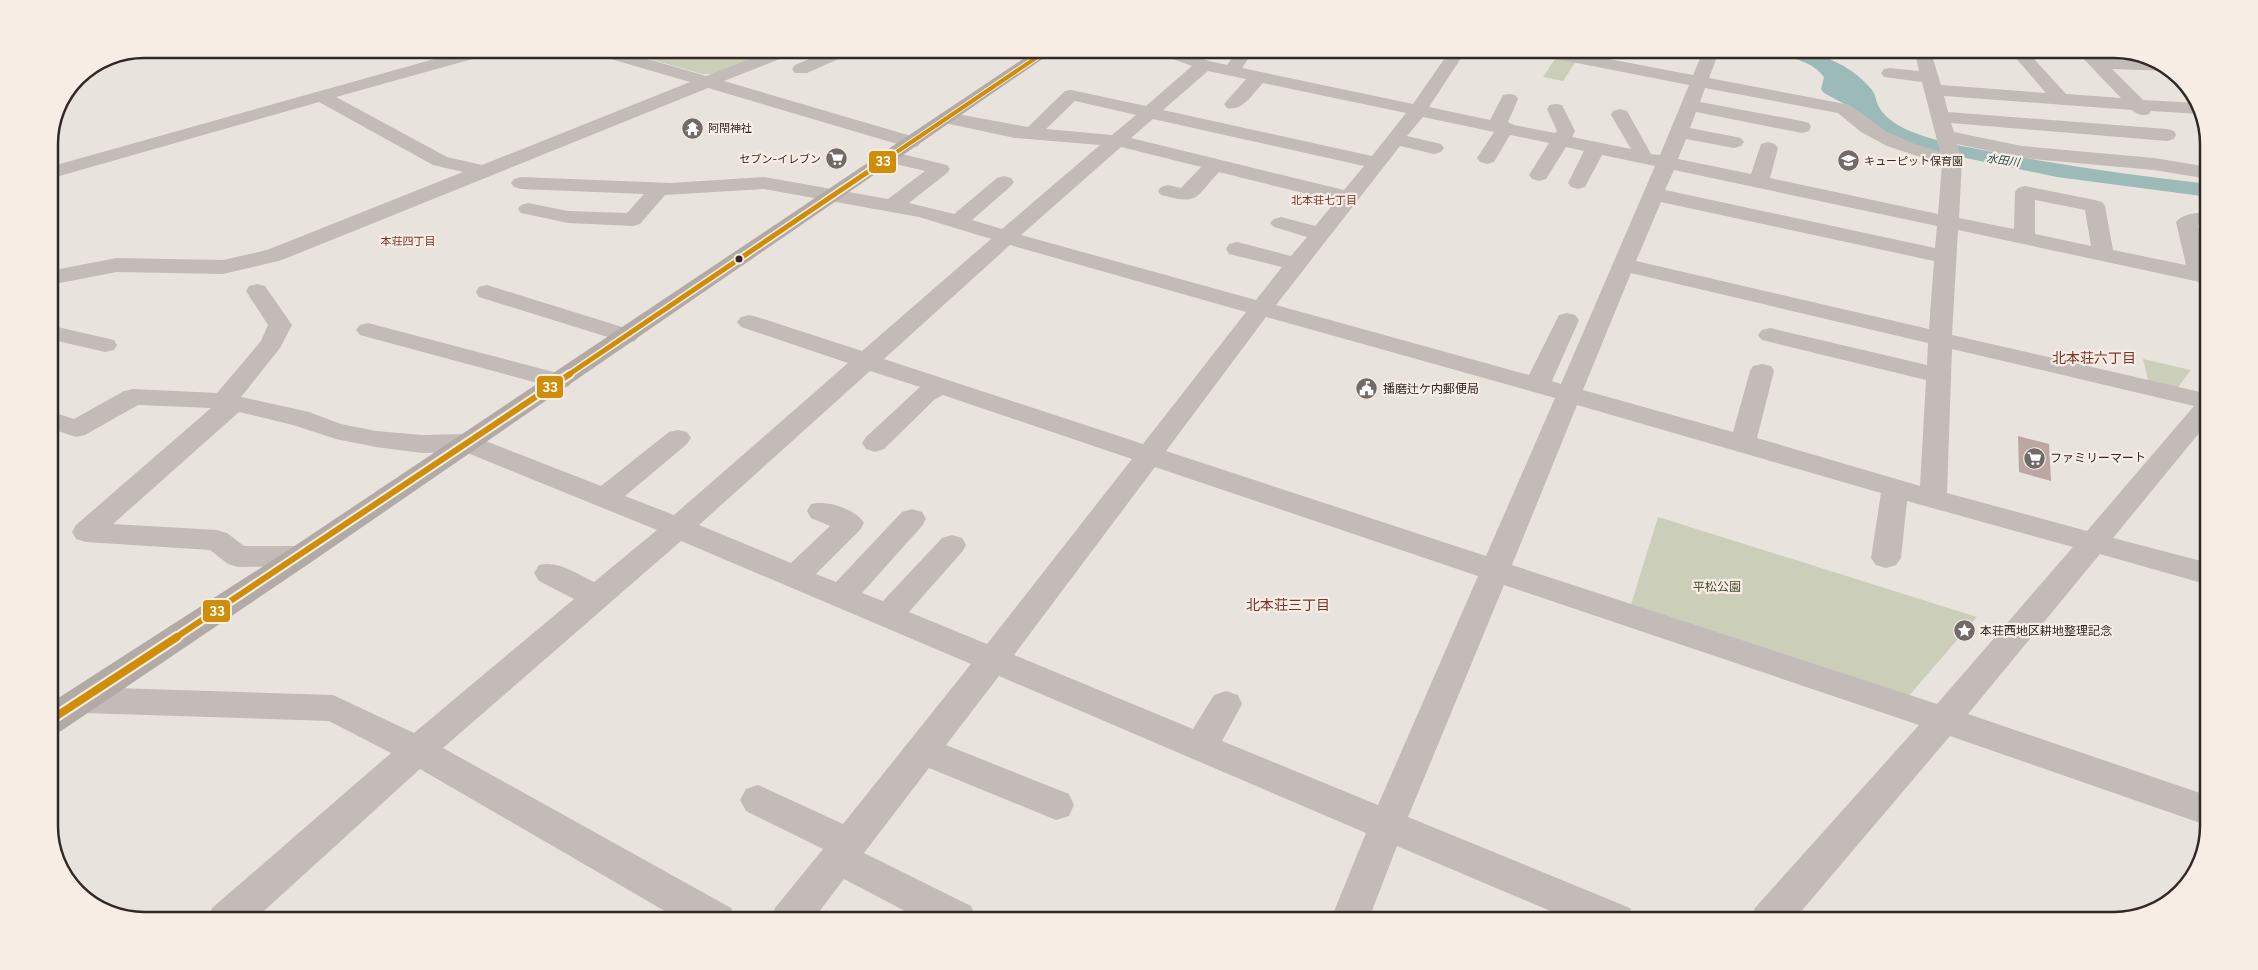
<svg xmlns="http://www.w3.org/2000/svg" width="2258" height="970" viewBox="0 0 2258 970" font-family="Figtree,'Noto Sans JP',sans-serif">
<style>
.green{fill:#cbceb9}
.water{fill:#9cbab8}
.building{fill:#bba6a1}
.lines{fill:none;stroke-linecap:round;stroke-linejoin:round}
.minor{fill:#c2bbb7;fill-rule:evenodd}
.major{fill:#b1aaa6;fill-rule:evenodd}
.bus-1-far3-casing{stroke:#f7ede5;stroke-width:6}
.bus-1-far2-casing{stroke:#f7ede5;stroke-width:8}
.bus-1-far1-casing{stroke:#f7ede5;stroke-width:10}
.bus-1-casing{stroke:#f7ede5;stroke-width:12}
.bus-1-far3{stroke:#d08d08;stroke-width:4}
.bus-1-far2{stroke:#d08d08;stroke-width:5}
.bus-1-far1{stroke:#d08d08;stroke-width:6}
.bus-1{stroke:#d08d08;stroke-width:8}
.bus-dot{fill:#322926;stroke:#f7ede5;stroke-width:2}
.labels{text-anchor:middle;stroke-width:4.5;stroke-linejoin:round;paint-order:stroke}
.far-poi-label{font-size:11px;fill:#322926;stroke:#f7ede5;text-anchor:start}
.far-water-label{font-size:11px;font-style:italic;fill:#204f4f;stroke:#f7ede5}
.far-neighbourhood-label{font-size:11px;fill:#793427;stroke:#f7ede5}
.poi-label{font-size:12px;fill:#322926;stroke:#f7ede5;text-anchor:start}
.park-label{font-size:12px;fill:#454e2d;stroke:#f7ede5}
.neighbourhood-label{font-size:14px;fill:#793427;stroke:#f7ede5}
.rim{fill:none;stroke:#322926;stroke-width:2.5}
.line-badge{stroke:#f7ede5;stroke-width:2}
.badge-label{font-size:14px;text-anchor:middle;font-weight:bold;fill:#fff}
</style>
<rect width="100%" height="100%" fill="#e9e3de"/>
<path class="green" d="M615 49H778L713 74H702Z
M1557 56 1577 60 1563 81 1543 77Z
M2143 359 2191 370 2176 390 2149 384Z
M1658 517 1977 617 1907 698 1629 611Z"/>
<path class="water" d="M1752 49C1766 49 1783 47 1797 49 1824 54 1855 68 1872 90 1876 95 1876 102 1879 107 1886 120 1902 128 1915 133 1943 144 1974 148 2003 154 2072 167 2140 176 2209 184V197L2057 177 1937 152 1892 138 1848 106 1824 93 1821 89 1824 77C1810 57 1774 54 1752 49Z"/>
<path class="building" d="M2018 436 2049 444 2051 481 2019 472Z"/>
<g class="lines">
<path class="minor" d="M470 49H496L494 53 336 97 447 157 482 165 690 82 590 53 588 49H613L706 76 775 49H797L795 53 724 81 918 138 921 142 918 146 911 148 904 146 708 88 282 260 223 274 117 272 49 285V271L117 258 223 260 267 250 463 172 433 165 319 102 49 179V167Z
M833 49H854L852 53 807 73H795L792 69 795 65Z
M1154 49H1177L1209 61 1227 65 1239 49H1255L1242 68 1413 104 1451 49H1467L1429 107 1490 120 1503 95 1509 94 1515 95 1518 99 1508 122 1514 125 1555 133 1557 131 1547 109 1550 105 1556 104 1562 105 1575 131 1572 137 1631 149 1611 115 1613 111 1620 109 1627 111 1651 154 1660 155 1689 85 1531 54 1525 53 1523 49H1556L1693 75 1704 49H1720L1709 78 1850 105 1887 132 1915 144 1940 152 1922 82 1884 77 1881 73 1884 69 1890 68 1919 71 1914 49H1930L1941 85 2046 93 2008 49H2025L2066 94 2121 98 2074 49H2091L2101 58 2158 61 2170 71 2112 69 2143 100 2196 103 2200 114 2151 111 2149 114C2142 116 2138 115 2132 110L1944 96 1948 112 2167 129 2174 131 2176 135 2174 139 2167 141 1951 123 1954 132 2022 146 2154 158 2209 167V179L2154 170 2022 158 1957 144 1962 160 1959 218 2014 229 2015 192 2018 188 2025 186 2095 200 2102 202 2105 206 2113 250 2186 265 2176 222C2183 213 2199 212 2209 213V225H2198L2209 270V284L1958 230 1952 335 2209 394V421L2113 538 2209 563V585L2100 554 1968 714 2209 796V826L1950 736 1793 921H1750L1755 908 1919 725 1504 585 1408 817 1630 908 1635 921H1574L1397 846 1368 921H1330L1366 833 999 676 946 745 1069 794 1074 805 1069 816 1056 820 929 768 864 853 971 906 976 919 975 921H924L844 879 812 921H770L775 908 823 849 746 811 740 800 746 789 758 785 843 824 971 664 681 541 443 748 731 908 736 921H682L420 769 253 921H207L212 908 391 753 329 721 84 713 72 709 68 700 72 691 84 687 333 695 414 733 574 599 539 581 534 573 539 565C558 560 577 574 594 582L657 530 465 452 422 453 376 447 336 439 293 425 239 412 113 524 217 530 227 533 244 546H300L310 549 315 556 310 563 300 566 238 567 228 564 210 550 86 542 76 539 72 532 76 525 211 408 138 405 85 435 76 437 49 428V411L74 419 124 391 133 389 217 393 261 341 268 325 246 291 249 286 257 284 265 286 292 325 280 348 241 397 309 412 341 424 376 431 422 435 468 434 601 486 669 432 678 430 687 432 691 438 687 444 625 496 674 515 848 363 741 327 737 322 741 317 749 315 757 317 862 351 991 239 919 217 764 189 665 195 640 224 633 226 568 223 521 213 518 209 521 205 528 203 568 211 627 213 644 194 521 189 514 187 511 183 514 179 521 177 671 183 764 177 888 199 925 171 883 161 880 157 883 153 890 151 947 165 950 169 947 173 909 203 954 214 997 178 1004 176 1011 178 1014 182 1011 186 972 220 1002 229 1100 145 1015 138 940 122 938 118 940 114 947 112 1028 127 1065 91 1071 90 1146 106 1192 66 1156 53ZM1208 71 1246 79 1224 104 1227 108C1243 112 1253 93 1263 83L1406 113 1372 156 1163 110ZM1705 88 1838 113 1861 132 1887 146 1942 164 1938 214 1770 178 1778 148 1775 144 1768 142 1761 144 1751 174 1678 159 1686 139 1734 148 1741 146 1744 142 1741 138 1690 128 1696 112 1802 133 1809 131 1811 127 1809 123 1802 121 1700 102ZM1075 101 1136 115 1112 135 1046 129ZM1423 117 1494 132 1477 158 1480 162 1487 164 1494 162 1510 135 1549 143 1529 175 1532 179 1539 181 1546 179 1566 147 1584 151 1568 183 1571 187 1578 189 1585 187 1602 155 1655 166 1561 384 1552 381 1579 320 1575 315 1567 313 1559 315 1529 375 1276 305 1400 146 1434 154 1441 152 1444 148 1441 144 1407 136ZM1153 119 1364 166 1344 190 1131 138ZM1121 147 1201 167 1181 188 1168 185 1161 187 1158 191 1161 195C1199 205 1194 199 1219 172L1336 201 1315 226 1281 217 1274 219 1270 223 1274 227 1307 237 1291 256 1237 242 1229 244 1226 249 1229 254 1282 267 1256 300 1021 235ZM1674 170 1937 226 1935 248 1665 190ZM2035 200 2085 210 2091 246 2035 234ZM1661 202 1934 261 1929 329 1636 261ZM1010 245 1246 312 1143 444 884 359ZM1631 273 1928 343 1927 365 1770 328 1762 330 1758 335 1762 340 1926 380 1920 486 1757 438 1774 371 1771 366 1762 364 1753 366 1750 371 1733 432 1583 390ZM1266 317 1555 398 1486 556 1166 451ZM1952 349 2194 406 2087 531 1947 493ZM870 371 920 387 866 437 862 443 866 449 875 452 884 449 934 400 943 395 1132 459 987 644 909 612 962 552 966 545 962 538 952 535 942 538 883 601 862 593 922 526 926 519 922 512 912 509 902 512 836 582 816 574 860 530 864 523C856 509 827 500 811 504L807 511 811 518 830 526 791 563 699 525ZM1577 405 1881 493 1871 558 1876 565 1886 568 1896 565 1901 558 1907 501 2073 547 1937 704 1512 565ZM1155 467 1478 576 1378 805 1222 741 1242 704 1238 695 1226 691 1214 695 1193 729 1014 655Z
M2183 81 2190 86 2192 91 2183 89 2180 85Z
M487 285 635 331 639 336 635 341 627 343 479 297 476 292 479 287Z
M368 323 569 376 572 381 569 386 560 389 360 335 356 330 360 325Z
M49 325 114 340 117 345 114 350 105 352 49 339Z"/>
<path class="major" d="M1038 49H1057L310 563 61 731 49 734V704L290 549Z"/>
<defs>
<path id="bus-1-far3" d="M876 166 1049 49"/>
<path id="bus-1-far2" d="M568 375 878 165"/>
<path id="bus-1-far1" d="M175 638 570 374"/>
<path id="bus-1" d="M49 721 177 637"/>
</defs>
<use href="#bus-1-far3" class="bus-1-far3-casing"/>
<use href="#bus-1-far2" class="bus-1-far2-casing"/>
<use href="#bus-1-far1" class="bus-1-far1-casing"/>
<use href="#bus-1" class="bus-1-casing"/>
<use href="#bus-1-far3" class="bus-1-far3"/>
<use href="#bus-1-far2" class="bus-1-far2"/>
<use href="#bus-1-far1" class="bus-1-far1"/>
<use href="#bus-1" class="bus-1"/>
</g>
<defs>
<symbol id="temple-disc" viewBox="-11 -11 22 22"><circle r="9.5" fill="#726a66" stroke="#f7ede5"/><path d="M0-6L5-2H3V0L6.5 2.5H4V6H1.5V3h-3V6H-4V2.5H-6.5L-3 0V-2H-5Z" fill="#fff"/></symbol>
<symbol id="supermarket-disc" viewBox="-11 -11 22 22"><circle r="9.5" fill="#726a66" stroke="#f7ede5"/><path d="M-6-5.5h2.5l.6 2H6L4.5 2H-2.5L-4.4-4H-6ZM-1.5 3.2a1.3 1.3 0 1 0 .1 0ZM3 3.2a1.3 1.3 0 1 0 .1 0Z" fill="#fff"/></symbol>
<symbol id="school-disc" viewBox="-11 -11 22 22"><circle r="9.5" fill="#726a66" stroke="#f7ede5"/><path d="M0-5L7-2L0 1L-7-2ZM-4 1L0 2.5L4 1V4Q0 6-4 4Z" fill="#fff"/></symbol>
<symbol id="civic-disc" viewBox="-11 -11 22 22"><circle r="9.5" fill="#726a66" stroke="#f7ede5"/><path d="M-.6-6.5H3V-4.5H.6V-3L4-1V1h2V6H-6V1h2V-1L-.6-3ZM-1.2 2.5V6h2.4V2.5Z" fill="#fff"/></symbol>
<symbol id="sight-disc" viewBox="-11 -11 22 22"><circle r="9.5" fill="#726a66" stroke="#f7ede5"/><path d="M0-6L1.8-2.2L6-1.7L2.9 1.2L3.7 5.4L0 3.3L-3.7 5.4L-2.9 1.2L-6-1.7L-1.8-2.2Z" fill="#fff"/></symbol>
</defs>
<g fill-rule="evenodd">
<use href="#temple-disc" x="680" y="116" width="25" height="25"/>
<use href="#supermarket-disc" x="824" y="146" width="25" height="25"/>
<use href="#school-disc" x="1836" y="148" width="25" height="25"/>
<use href="#civic-disc" x="1354" y="376" width="25" height="25"/>
<use href="#supermarket-disc" x="2022" y="446" width="25" height="25"/>
<use href="#sight-disc" x="1952" y="618" width="25" height="25"/>
</g>
<circle class="bus-dot" cx="739" cy="259" r="4.5"/>
<g class="labels">
<g class="far-poi-label">
<text x="708" y="132">阿閇神社</text>
<text x="821" y="163" text-anchor="end">セブン-イレブン</text>
<text x="1864" y="165">キューピット保育園</text>
</g>
<g class="far-water-label">
<text transform="translate(2003 160) rotate(8)" y="4">水田川</text>
</g>
<g class="far-neighbourhood-label">
<text x="1324" y="204">北本荘七丁目</text>
<text x="408" y="245">本荘四丁目</text>
</g>
<g class="poi-label">
<text x="1383" y="393">播磨辻ケ内郵便局</text>
<text x="2050" y="462">ファミリーマート</text>
<text x="1980" y="635">本荘西地区耕地整理記念</text>
</g>
<g class="park-label">
<text x="1717" y="591">平松公園</text>
</g>
<g class="neighbourhood-label">
<text x="2094" y="363">北本荘六丁目</text>
<text x="1288" y="610">北本荘三丁目</text>
</g>
</g>
<path d="M0 0H2258V970H0ZM144 58H2114A86 86 0 0 1 2200 144V826A86 86 0 0 1 2114 912H144A86 86 0 0 1 58 826V144A86 86 0 0 1 144 58Z" fill="#f7ede5" fill-rule="evenodd"/>
<path class="rim" d="M144 58H2114A86 86 0 0 1 2200 144V826A86 86 0 0 1 2114 912H144A86 86 0 0 1 58 826V144A86 86 0 0 1 144 58Z"/>
<g class="line-badge">
<rect x="868" y="150" width="29" height="24" rx="5" fill="#d08d08"/>
<rect x="536" y="375" width="28" height="24" rx="5" fill="#d08d08"/>
<rect x="202" y="599" width="29" height="24" rx="5" fill="#d08d08"/>
</g>
<g class="badge-label">
<text x="883" y="166">33</text>
<text x="550" y="392">33</text>
<text x="217" y="616">33</text>
</g>
</svg>
